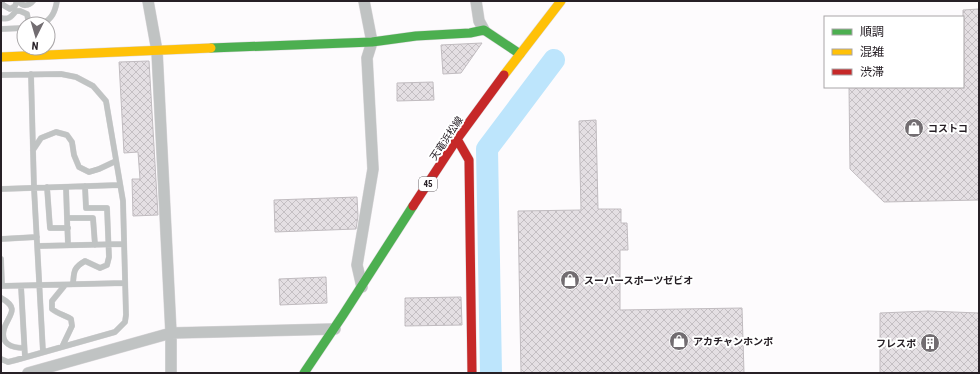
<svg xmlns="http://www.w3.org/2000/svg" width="980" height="374" viewBox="0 0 980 374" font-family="'Roboto Condensed','Noto Sans JP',sans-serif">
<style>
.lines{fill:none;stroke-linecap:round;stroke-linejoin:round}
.river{stroke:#bde5fc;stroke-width:22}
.building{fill:url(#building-cross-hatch);stroke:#c1bcc0}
.lane-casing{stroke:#dbd8db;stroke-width:6}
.street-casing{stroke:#dbd8db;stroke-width:12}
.fast-casing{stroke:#dbd8db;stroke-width:10}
.slow-casing{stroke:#dbd8db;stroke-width:10}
.jam-casing{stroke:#dbd8db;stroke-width:10}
.lane{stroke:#c0c3c3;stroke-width:5.5}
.street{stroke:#c0c3c3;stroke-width:11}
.fast{stroke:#4caf50;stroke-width:9}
.slow{stroke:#ffc107;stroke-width:9}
.jam{stroke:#c62828;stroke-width:9}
.labels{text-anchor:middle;stroke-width:4;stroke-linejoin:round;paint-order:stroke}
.shield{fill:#fff;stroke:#686367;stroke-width:1}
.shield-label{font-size:9px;font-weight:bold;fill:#272026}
.poi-label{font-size:10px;font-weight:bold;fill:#272026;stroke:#fff;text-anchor:start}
.street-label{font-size:10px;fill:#272026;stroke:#fff}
</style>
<defs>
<pattern id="building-cross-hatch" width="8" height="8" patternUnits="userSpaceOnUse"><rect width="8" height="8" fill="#e4dfe3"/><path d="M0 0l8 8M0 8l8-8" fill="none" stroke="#c4bfc3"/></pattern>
</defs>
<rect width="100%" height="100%" fill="#fdfbfd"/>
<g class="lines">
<path class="river" d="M491 373 487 149 554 60"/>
</g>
<path class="building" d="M979 9V200L884 202 850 169 849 87H963V10Z
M482 43 461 73 443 74 441 45Z
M149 61 158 215 133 216 132 179H140L138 152 124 153 119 62Z
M433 82 434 100 397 101V83Z
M596 120 598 209H621V223H627L628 250H620V310L742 308 744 373H521L518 211 581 210 579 121Z
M357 197 358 216 356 229 275 232 274 200Z
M326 277 327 303 280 305 279 279Z
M461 297 462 325 405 326V298Z
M928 311 979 313V373H880V313Z"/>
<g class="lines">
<defs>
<path id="lane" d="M1 1 3 5 10 9 15 6 17 1
M19 1C22 7 29 6 33 1
M1 18C9 20 11 17 16 11H20L27 14 29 24
M42 24C52 19 55 12 57 1
M1 29 24 28
M31 74 34 188 43 352
M1 75 61 74 76 77 93 86 106 101 123 201 126 315 125 322 115 332 16 360 8 362 1 359
M33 150 41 138 56 132 67 135 72 142 74 155 79 167 89 172 99 169 116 161
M47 187 50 228H68
M66 187 67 218H93L95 245
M1 189 120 185
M67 218 68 245
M1 239 37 237
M38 246 124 244
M1 259 2 286
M73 284C74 272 73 268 85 261L100 268 107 265 109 257 107 208H86L85 186
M1 286 125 283
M21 286 25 357
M1 298C21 309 8 315 4 329 0 344 12 348 24 348
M62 347 72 326 71 319C65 315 58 314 52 309V301L65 285"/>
<path id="street" d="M148 1 157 51 171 333V373
M476 1 479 21 484 30
M362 287 357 265 373 169 367 58 372 42 364 1
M28 373 171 333 335 329"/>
<path id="fast" d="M211 48 372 42 416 36 470 33 484 30 520 54
M304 373 343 315 413 206"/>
<path id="slow" d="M1 57 211 48
M504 75 561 1"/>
<path id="jam" d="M457 139 469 160 472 373
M413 206 457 139 504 75"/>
</defs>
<use href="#lane" class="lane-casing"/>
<use href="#street" class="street-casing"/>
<use href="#fast" class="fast-casing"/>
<use href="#slow" class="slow-casing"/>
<use href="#jam" class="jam-casing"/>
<use href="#lane" class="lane"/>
<use href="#street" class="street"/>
<use href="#fast" class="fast"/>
<use href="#slow" class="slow"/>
<use href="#jam" class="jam"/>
</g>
<defs>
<symbol id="shop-disc" viewBox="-11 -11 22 22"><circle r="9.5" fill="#726d71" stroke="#fff"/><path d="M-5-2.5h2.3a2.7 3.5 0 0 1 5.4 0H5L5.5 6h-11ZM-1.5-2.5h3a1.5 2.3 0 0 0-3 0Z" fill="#fff"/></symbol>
<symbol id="building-disc" viewBox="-11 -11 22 22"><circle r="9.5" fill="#726d71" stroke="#fff"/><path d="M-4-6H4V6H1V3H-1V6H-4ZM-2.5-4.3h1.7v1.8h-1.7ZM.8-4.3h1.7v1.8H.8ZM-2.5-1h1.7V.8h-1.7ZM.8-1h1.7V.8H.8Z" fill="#fff"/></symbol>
</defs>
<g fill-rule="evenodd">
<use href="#shop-disc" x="903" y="117" width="22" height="22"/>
<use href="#shop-disc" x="559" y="269" width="22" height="22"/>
<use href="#shop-disc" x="668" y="330" width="22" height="22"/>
<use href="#building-disc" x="919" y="332" width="22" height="22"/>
</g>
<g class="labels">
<rect class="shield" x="419" y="177" width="18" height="14" rx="3"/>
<g class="shield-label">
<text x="428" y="187">45</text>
</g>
<g class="poi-label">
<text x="928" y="132">コストコ</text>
<text x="584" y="284">スーパースポーツゼビオ</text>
<text x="693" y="345">アカチャンホンポ</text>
<text x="916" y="347" text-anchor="end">フレスポ</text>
</g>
<g class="street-label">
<text transform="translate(446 138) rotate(-56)" y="4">天竜浜松線</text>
</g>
</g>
<rect width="980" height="374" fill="none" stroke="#272026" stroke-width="4"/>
<rect x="824" y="16" width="140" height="72" fill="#ffffff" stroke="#a9a6a8"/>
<rect x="832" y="29" width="20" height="6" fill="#4caf50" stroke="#a9a6a8"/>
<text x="860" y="36" font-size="12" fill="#272026">順調</text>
<rect x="832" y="49" width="20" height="6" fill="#ffc107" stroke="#a9a6a8"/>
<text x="860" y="56" font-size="12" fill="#272026">混雑</text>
<rect x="832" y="69" width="20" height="6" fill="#c62828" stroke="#a9a6a8"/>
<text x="860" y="76" font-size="12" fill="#272026">渋滞</text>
<g transform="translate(36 36) rotate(185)"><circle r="19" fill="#ffffff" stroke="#a9a6a8"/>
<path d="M0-3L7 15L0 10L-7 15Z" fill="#726d71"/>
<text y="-6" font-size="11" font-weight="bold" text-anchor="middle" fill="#272026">N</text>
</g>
</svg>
